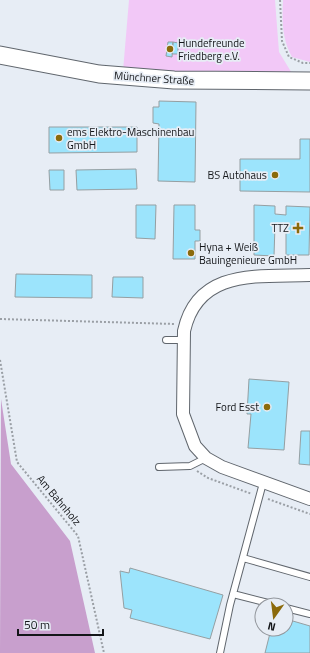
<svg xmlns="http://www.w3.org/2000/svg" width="310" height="653" viewBox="0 0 310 653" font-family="'Titillium Web',sans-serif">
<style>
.green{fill:#f2c8f7}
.forest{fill:#c89fcd}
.building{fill:#9ce4fc;stroke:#959fa2}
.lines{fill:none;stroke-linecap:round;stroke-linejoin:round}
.service-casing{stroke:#60666d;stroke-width:8}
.minor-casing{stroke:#60666d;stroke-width:14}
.secondary-casing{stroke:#60666d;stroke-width:19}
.path{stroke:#9a9fa5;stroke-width:2;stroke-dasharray:2 2;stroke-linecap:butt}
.service{stroke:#fff;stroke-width:6}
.minor{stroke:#fff;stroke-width:12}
.secondary{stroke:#fff;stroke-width:17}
.poi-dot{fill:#8b6a0b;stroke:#e7edf5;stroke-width:1.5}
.labels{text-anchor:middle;stroke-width:3.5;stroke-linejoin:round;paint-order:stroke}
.poi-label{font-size:11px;fill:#141619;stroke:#e7edf5;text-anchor:start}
.street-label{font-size:11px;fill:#141619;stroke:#e7edf5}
</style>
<rect width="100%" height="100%" fill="#e7edf5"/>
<path class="green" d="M129 0H275L279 52 293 75 123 71Z
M283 0H310V62L292 57C282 39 282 20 283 0Z"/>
<path class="forest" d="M1 399 11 464 70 541 95 653H0Z"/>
<path class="building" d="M168 42H173L172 57 166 56Z
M173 42 178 43V54H172Z
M159 101 196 102 195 182 158 181 159 124 153 123V107H159Z
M49 127H137V152L49 153Z
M300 139H310V192L240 191V159H300Z
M136 169 137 189 77 190 76 170Z
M49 170H64V190H50Z
M136 205H156L155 239 136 238Z
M174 205H195V230H200V241H195V259H173Z
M254 205 275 206V214L286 215V206L310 207 309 255H286V225H275L274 256 254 255Z
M16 274 92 275V298L15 297Z
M113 277H143V298L112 297Z
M249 379 289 382 284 450 248 448 251 414H247Z
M301 431H310V465L299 464Z
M130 568 223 595 210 639 130 618 132 610 124 608 120 571 129 573Z
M286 619 310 626V653H265L271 629H286Z"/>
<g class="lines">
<defs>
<path id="service" d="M166 340H184
M159 467 190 466 206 458
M243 558 310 577
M233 594 276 605
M286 608 310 614
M220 653 230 605 263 483"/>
<path id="minor" d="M310 275C258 277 198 268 184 331L183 414 195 446 206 458 222 467 310 499"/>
<path id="secondary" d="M0 55 99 74 174 80 310 81"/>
</defs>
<use href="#service" class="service-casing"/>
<use href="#minor" class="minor-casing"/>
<use href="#secondary" class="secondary-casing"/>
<path class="path" d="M280 0 282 41 289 57 303 63H310
M0 319 175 324
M0 360 17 462 78 536 104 653
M197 471 208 478 252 494
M268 499 310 514"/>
<use href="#service" class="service"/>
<use href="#minor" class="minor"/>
<use href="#secondary" class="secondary"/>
</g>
<g class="poi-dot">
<circle cx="170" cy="49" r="4"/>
<circle cx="59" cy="138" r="4"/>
<circle cx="275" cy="175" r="4"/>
<path d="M296 222h4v4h4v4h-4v4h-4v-4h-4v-4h4z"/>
<circle cx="191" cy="253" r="4"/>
<circle cx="267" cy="407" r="4"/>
</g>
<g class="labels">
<g class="poi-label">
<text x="178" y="47">Hundefreunde<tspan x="178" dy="13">Friedberg e.V.</tspan></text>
<text x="67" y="136">ems Elektro-Maschinenbau<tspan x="67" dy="13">GmbH</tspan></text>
<text x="267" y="179" text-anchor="end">BS Autohaus</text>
<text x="289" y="232" text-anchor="end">TTZ</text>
<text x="199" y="251">Hyna + Weiß<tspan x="199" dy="13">Bauingenieure GmbH</tspan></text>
<text x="259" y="411" text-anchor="end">Ford Esst</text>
</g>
<g class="street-label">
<text transform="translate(154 78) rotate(4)" y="4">Münchner Straße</text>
<text transform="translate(59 500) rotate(50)" y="4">Am Bahnholz</text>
</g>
</g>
<g transform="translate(274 617) rotate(194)"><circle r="19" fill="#e7edf5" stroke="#93979d"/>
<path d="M0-3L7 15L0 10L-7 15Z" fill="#8b6a0b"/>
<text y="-6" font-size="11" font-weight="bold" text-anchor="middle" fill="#141619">N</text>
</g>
<path d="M18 629v6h85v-6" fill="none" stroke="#141619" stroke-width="2"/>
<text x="24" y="629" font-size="12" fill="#141619" stroke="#e7edf5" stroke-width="3" paint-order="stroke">50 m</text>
</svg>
